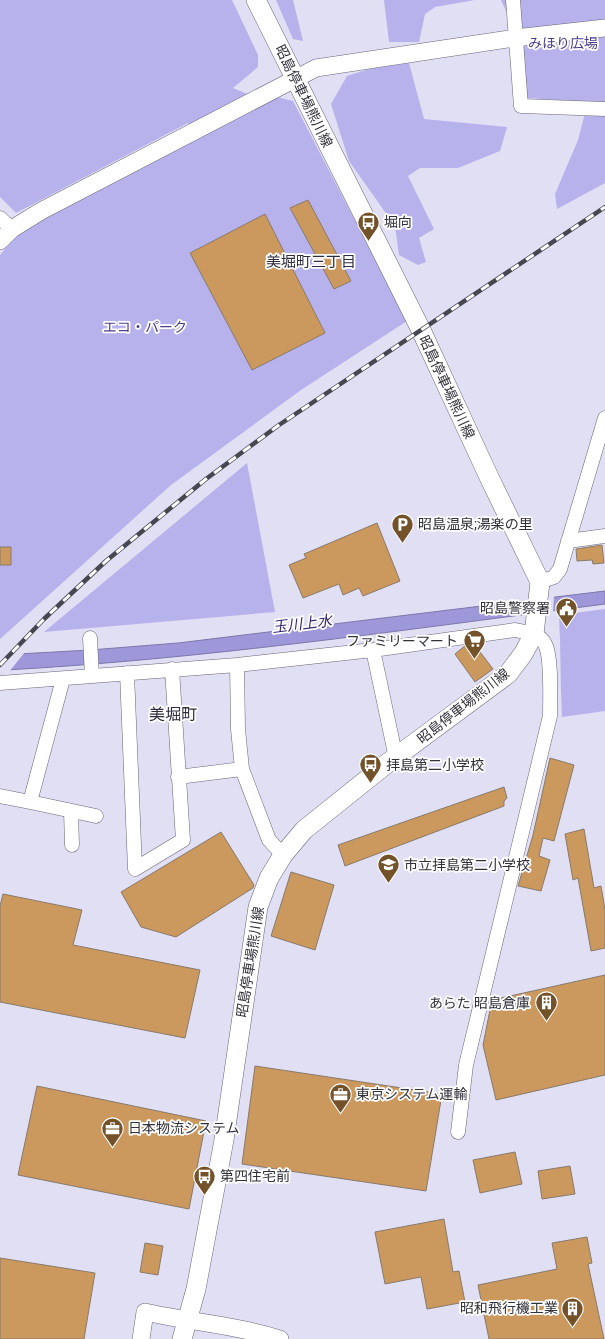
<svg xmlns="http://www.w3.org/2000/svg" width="605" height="1339" viewBox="0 0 605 1339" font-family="'Roboto Condensed','Noto Sans JP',sans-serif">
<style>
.green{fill:#b7b2eb}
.water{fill:#9e97da;stroke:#7d78aa}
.pier{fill:#e0dff4}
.building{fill:#cb985e;stroke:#887a6b}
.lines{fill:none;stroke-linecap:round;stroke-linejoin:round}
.minor-casing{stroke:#676577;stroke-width:15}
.tertiary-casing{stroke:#676577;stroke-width:18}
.secondary-casing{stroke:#676577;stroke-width:20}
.minor{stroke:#fff;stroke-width:14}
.tertiary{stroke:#fff;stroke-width:17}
.secondary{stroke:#fff;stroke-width:19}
.rail-casing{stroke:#474751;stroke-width:4.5}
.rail{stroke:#fff;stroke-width:3;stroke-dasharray:9;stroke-linecap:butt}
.labels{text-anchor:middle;stroke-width:3.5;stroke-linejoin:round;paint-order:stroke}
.park-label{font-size:14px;fill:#4b3c8c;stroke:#fff}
.street-label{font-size:14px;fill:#313139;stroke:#fff}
.poi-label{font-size:14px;fill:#313139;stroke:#fff;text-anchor:start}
.neighbourhood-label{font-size:15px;fill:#2f2e3e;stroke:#fff}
.water-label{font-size:15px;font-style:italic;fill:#352371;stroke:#fff}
.quarter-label{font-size:16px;fill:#2f2e3e;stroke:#fff}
</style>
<rect width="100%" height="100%" fill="#e0dff4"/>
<path class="green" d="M0 0H232L258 55V67L233 88 267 102 277 97 293 101 407 321 301 390 171 485 0 639V255L18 233 200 135 188 123 16 213 0 197Z
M276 0H293L303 41 293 39Z
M384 0H475L435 7 425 14 419 42H389Z
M501 0H605V183L557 209 555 194 578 140 588 102 527 98 510 20Z
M409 63 424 119 507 127 500 151 458 168H420L408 176 434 229 419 238 426 262 418 265 399 255 395 226 349 161 331 104 347 76 369 69Z
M247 463 275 612 44 632Z
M605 609V711L562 717C560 683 561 649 559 615Z"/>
<path class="water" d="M605 591V604L590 606C396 631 202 659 6 670L0 655 90 650 178 643Z"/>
<path class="pier" d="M554 596 553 613 524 617V600Z
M25 652 9 672H0V653Z"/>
<path class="building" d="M308 200 351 281 334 289 290 208Z
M265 214 325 333 252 370 190 253Z
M377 523 400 581 363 596 359 588 343 595 339 584 303 598 289 565 306 558 304 554Z
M602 545 604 563 593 564 592 560 577 561 576 549Z
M0 547H11V565H0Z
M474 644 493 669 475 682 455 654 466 645Z
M550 758 574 765 554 841 543 838 539 856 550 860 541 891 518 886 533 835Z
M504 787 507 798 504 801V806L345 866 338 845Z
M584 829 594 888 601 886 605 910V948L591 951 578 878 573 880 565 834Z
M221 832 254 885 253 888 176 937 141 927 121 892Z
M291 872 334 885 315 950 271 936Z
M3 894 82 910 73 945 200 970 185 1038 0 1002V906Z
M605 975V1075L496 1100 483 1045 492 1000Z
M255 1066 442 1094 426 1191 242 1164Z
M37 1086 206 1121 189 1209 18 1175Z
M515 1152 522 1184 480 1193 473 1160Z
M570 1166 575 1194 542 1199 538 1171Z
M444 1219 453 1272 459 1271 465 1302 427 1309 421 1277 385 1284 375 1232Z
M587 1237 592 1263 588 1264 604 1339H489L478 1285 557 1269 552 1243Z
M145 1243 163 1246 158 1275 140 1272Z
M0 1258 95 1273 84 1339H0Z"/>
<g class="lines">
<defs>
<path id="minor" d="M513 0 521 106 605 109
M0 218 12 229
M568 541 605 536
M540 582 554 577 560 569 605 418
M90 638 92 676
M373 650 396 758
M237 665 238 729 242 769 269 840 283 855
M127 673 135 869 183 840 172 669
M0 683 237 665 373 650 515 630C525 632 540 633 545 644 552 657 550 700 550 716L466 1065 458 1132
M178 777 242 769
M0 796 30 802 63 679
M30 802 96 816
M71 811 72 845"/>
<path id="tertiary" d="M0 241 12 229 41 211 316 68 515 38 605 28
M141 1339 145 1312C189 1322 236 1325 280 1339"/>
<path id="secondary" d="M182 1339 196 1289 224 1140 258 907 269 878 283 855 304 830 385 765 508 674 523 654 534 634 540 582 489 477 421 330 256 0"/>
</defs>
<use href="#minor" class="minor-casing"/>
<use href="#tertiary" class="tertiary-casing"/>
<use href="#secondary" class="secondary-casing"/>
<use href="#minor" class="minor"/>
<use href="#tertiary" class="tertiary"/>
<use href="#secondary" class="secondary"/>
<defs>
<path id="rail" d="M0 665 44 619 106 561 206 479 279 425 605 207"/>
</defs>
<use href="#rail" class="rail-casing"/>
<use href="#rail" class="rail"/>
</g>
<defs>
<symbol id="bus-pin" viewBox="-11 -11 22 30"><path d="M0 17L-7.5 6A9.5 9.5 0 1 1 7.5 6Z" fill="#735129" stroke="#fff"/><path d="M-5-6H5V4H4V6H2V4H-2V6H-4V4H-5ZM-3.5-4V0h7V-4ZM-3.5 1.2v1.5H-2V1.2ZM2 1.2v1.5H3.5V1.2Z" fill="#fff"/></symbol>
<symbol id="parking-pin" viewBox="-11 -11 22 30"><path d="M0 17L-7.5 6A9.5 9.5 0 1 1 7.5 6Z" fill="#735129" stroke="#fff"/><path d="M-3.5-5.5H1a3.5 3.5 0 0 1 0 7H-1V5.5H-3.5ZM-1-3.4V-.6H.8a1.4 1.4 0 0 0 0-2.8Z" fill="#fff"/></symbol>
<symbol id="civic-pin" viewBox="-11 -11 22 30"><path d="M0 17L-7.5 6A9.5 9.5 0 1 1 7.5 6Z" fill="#735129" stroke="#fff"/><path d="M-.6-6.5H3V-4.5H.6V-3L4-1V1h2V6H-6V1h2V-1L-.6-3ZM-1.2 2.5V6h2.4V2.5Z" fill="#fff"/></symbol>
<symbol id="supermarket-pin" viewBox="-11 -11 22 30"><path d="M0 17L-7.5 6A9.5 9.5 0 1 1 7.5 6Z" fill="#735129" stroke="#fff"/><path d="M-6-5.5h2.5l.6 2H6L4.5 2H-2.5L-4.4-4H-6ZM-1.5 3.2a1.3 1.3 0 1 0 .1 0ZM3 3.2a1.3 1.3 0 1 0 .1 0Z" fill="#fff"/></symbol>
<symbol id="school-pin" viewBox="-11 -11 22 30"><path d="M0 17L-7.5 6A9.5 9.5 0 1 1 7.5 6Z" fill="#735129" stroke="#fff"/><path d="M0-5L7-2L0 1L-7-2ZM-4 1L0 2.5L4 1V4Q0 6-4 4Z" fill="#fff"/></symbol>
<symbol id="building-pin" viewBox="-11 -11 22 30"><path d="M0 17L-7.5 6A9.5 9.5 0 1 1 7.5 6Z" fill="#735129" stroke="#fff"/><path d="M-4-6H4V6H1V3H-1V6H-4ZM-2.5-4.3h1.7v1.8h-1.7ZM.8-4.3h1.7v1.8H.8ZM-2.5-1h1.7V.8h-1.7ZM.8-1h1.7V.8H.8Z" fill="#fff"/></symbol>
<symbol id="office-pin" viewBox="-11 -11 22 30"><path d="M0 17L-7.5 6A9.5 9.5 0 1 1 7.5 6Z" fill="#735129" stroke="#fff"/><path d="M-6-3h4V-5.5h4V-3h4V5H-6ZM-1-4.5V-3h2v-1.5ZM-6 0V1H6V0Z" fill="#fff"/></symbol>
</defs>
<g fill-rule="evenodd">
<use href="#bus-pin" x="356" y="210" width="25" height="34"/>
<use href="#parking-pin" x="390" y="512" width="25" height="34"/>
<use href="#civic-pin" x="554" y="596" width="25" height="34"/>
<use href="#supermarket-pin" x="462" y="628" width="25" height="34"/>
<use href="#bus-pin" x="358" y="752" width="25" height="34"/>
<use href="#school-pin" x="376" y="852" width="25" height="34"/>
<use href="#building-pin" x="534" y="990" width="25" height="34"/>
<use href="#office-pin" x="328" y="1082" width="25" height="34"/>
<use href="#office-pin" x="100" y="1116" width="25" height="34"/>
<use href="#bus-pin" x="192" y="1164" width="25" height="34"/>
<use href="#building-pin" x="560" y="1296" width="25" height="34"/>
</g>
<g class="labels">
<g class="park-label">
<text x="563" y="48">みほり広場</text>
<text x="145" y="332">エコ・パーク</text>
</g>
<g class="street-label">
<text transform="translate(304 96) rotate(64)" y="5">昭島停車場熊川線</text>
<text transform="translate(447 387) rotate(65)" y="5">昭島停車場熊川線</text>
<text transform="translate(463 706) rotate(-38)" y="5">昭島停車場熊川線</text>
<text transform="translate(250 962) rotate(-81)" y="5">昭島停車場熊川線</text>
</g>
<g class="poi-label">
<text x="384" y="227">堀向</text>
<text x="418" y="529">昭島温泉;湯楽の里</text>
<text x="550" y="613" text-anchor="end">昭島警察署</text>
<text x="458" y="646" text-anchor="end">ファミリーマート</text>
<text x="386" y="770">拝島第二小学校</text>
<text x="404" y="870">市立拝島第二小学校</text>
<text x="530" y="1008" text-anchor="end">あらた 昭島倉庫</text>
<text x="356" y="1099">東京システム運輸</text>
<text x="128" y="1133">日本物流システム</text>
<text x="220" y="1181">第四住宅前</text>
<text x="558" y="1313" text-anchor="end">昭和飛行機工業</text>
</g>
<g class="neighbourhood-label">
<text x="311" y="267">美堀町三丁目</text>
</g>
<g class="water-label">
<text transform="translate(302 624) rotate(-7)" y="5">玉川上水</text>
</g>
<g class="quarter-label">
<text x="173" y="720">美堀町</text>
</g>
</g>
</svg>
